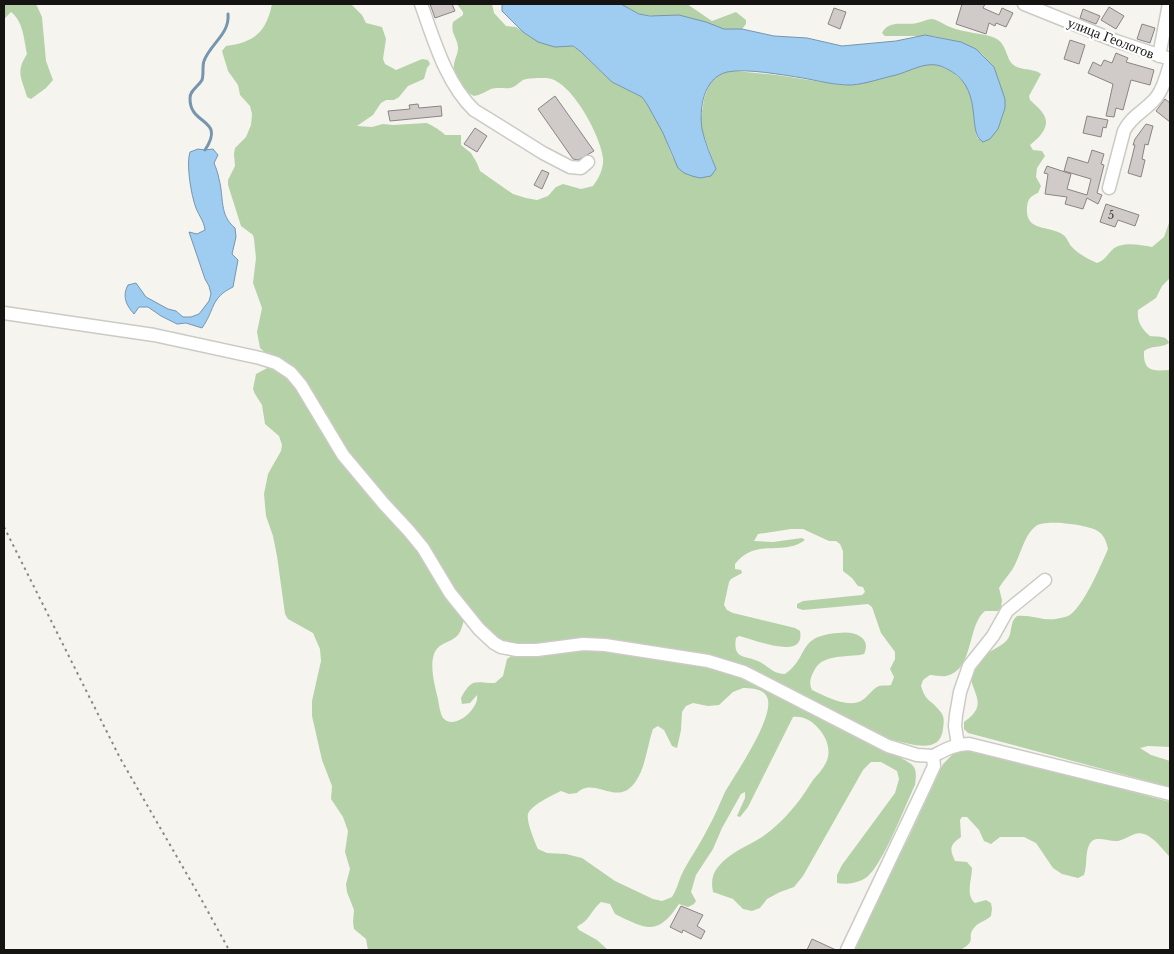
<svg xmlns="http://www.w3.org/2000/svg" width="1174" height="954" viewBox="0 0 1174 954" font-family="'Libre Baskerville',serif">
<style>
.green{fill:#b5d1a7;fill-rule:evenodd}
.water{fill:#9ecdf1;stroke:#7596ae}
.lines{fill:none;stroke-linecap:round;stroke-linejoin:round}
.stream{stroke:#7596ae;stroke-width:3}
.building{fill:#d0cbc9;stroke:#8a8583}
.minor-casing{stroke:#cccac5;stroke-width:15}
.path{stroke:#898784;stroke-width:2;stroke-dasharray:2.5 4;stroke-linecap:butt}
.minor{stroke:#fff;stroke-width:12}
.labels{text-anchor:middle;stroke-width:4.5;stroke-linejoin:round;paint-order:stroke}
.number-label{font-size:11px;fill:#444240}
.street-label{font-size:14px;fill:#151412;stroke:#fff}
</style>
<rect width="100%" height="100%" fill="#f6f4ef"/>
<path class="green" d="M4 4H36L42 17 46 61 53 80 46 88 31 99 27 97C22 78 15 73 27 54 24 39 23 21 11 12L4 19Z
M272 4H351L362 15 366 23 382 27 386 39 383 59 385 64 396 70 422 59 428 60 430 64 427 68 424 79 408 86 399 97 394 100H386L381 103 373 115 357 126 372 127 383 124 393 125 426 123C429 123 443 132 445 135H461V145L471 153 477 163 480 171 513 194 526 198 537 200 548 196 556 187 563 184 581 189 593 186C599 178 604 168 603 158 601 136 570 78 546 78 540 78 528 78 523 80 518 83 516 87 510 88 504 89 498 87 491 89 485 92 480 95 474 96 463 91 452 76 454 64 455 58 458 54 458 48 458 38 450 34 453 22L463 15V12L457 4H492L494 13 506 26 516 27 530 37 564 46H572L580 51 612 82 642 97 647 104 663 133 672 156 684 173 700 178 716 169 702 130 701 118 704 99 710 82 717 76 726 72 735 71 777 75 841 85H854L895 75 919 66 935 64 951 71 964 82 968 89 974 108 976 134 978 139 998 129 1005 108 1002 91 994 67 982 54 961 42 932 36H885L882 33C889 19 905 26 917 23 922 22 927 19 932 19 939 20 944 25 950 27 964 33 984 33 995 38 1008 44 1005 60 1015 66 1023 71 1033 68 1041 74L1029 96 1030 100C1042 111 1054 120 1039 137 1036 140 1033 142 1030 145L1033 150 1042 151 1045 156 1037 168 1036 177 1041 186 1038 193C1031 196 1028 198 1027 207 1025 232 1048 225 1062 234 1067 237 1068 242 1071 246 1078 254 1088 259 1097 263 1105 260 1106 256 1112 250 1121 241 1140 245 1152 247L1164 237 1170 220V278L1162 286 1156 298 1138 310C1137 322 1141 328 1150 336 1157 337 1167 335 1169 343 1160 349 1154 344 1144 351 1143 372 1153 371 1170 370V747L1148 746 1140 748 1151 755 1170 761V787L968 733 964 729V722C993 702 966 691 972 670 977 653 996 652 1007 640 1013 633 1009 622 1017 616 1030 614 1043 621 1056 619 1060 618 1068 617 1071 614 1085 603 1101 565 1108 549 1106 541 1104 534 1096 530 1086 525 1045 519 1036 526 1024 534 1020 558 1012 570 1008 576 1003 581 999 588L1002 600 1001 608 998 611H985C967 625 974 671 946 676 941 677 935 675 930 675L923 680 921 686C926 702 930 699 939 710 945 716 944 721 943 729 940 757 907 742 887 739 889 743 892 750 895 753 909 766 919 760 915 785 905 806 883 864 867 877 859 883 847 885 837 883V875L842 865 895 793 899 779 897 771 881 762H871L863 770 803 876 794 887 780 892 767 899 760 908 752 911 743 909 733 899 713 892C711 882 712 874 718 867 730 852 748 846 762 837 776 827 788 815 798 802 804 795 808 787 813 780 819 773 826 766 828 757 830 747 826 737 819 729 812 721 804 716 793 717L748 807 740 817 737 816 745 798V792L741 794 722 828 713 849 696 875 691 892 696 901 694 904 688 907 679 904C657 937 646 929 615 914L610 904 601 902C595 907 592 913 587 919 584 923 580 924 577 927L579 930 597 940 608 950H368L366 939 354 929 353 922 354 910 347 892 346 884 350 869 345 852 348 831 343 817 331 799 332 786 322 760 312 716V701L321 661 320 649 313 633 288 619 285 614 277 556 273 536 266 516 264 494 268 474 281 451 282 445 279 436 265 424 262 405 255 394 253 389 256 374 271 366 268 355 260 348 257 332 262 308 253 283 256 258 254 239 253 235 241 226 228 185V180L235 166 234 154 235 148 246 137 251 125 252 114 250 106 240 95 238 85 228 71 222 51 226 46C254 42 266 33 272 4ZM791 529H803L829 541H836L840 544 843 551V571L852 578 858 586 863 587 865 592 862 595 803 601 797 604V608L803 610 868 604 872 607 881 633 895 652V659L890 669 894 677 891 685C887 686 883 685 879 686 872 689 868 697 861 701 846 708 825 696 812 690 809 683 810 678 814 671 822 653 847 658 864 654 867 648 867 641 861 637 854 632 846 632 838 633 796 636 810 657 785 674 774 674 769 667 760 662 748 655 732 661 736 638L739 636C753 639 806 662 800 631L795 628 733 613 727 610 724 605 729 582 731 579 742 573 741 570 735 569V564C757 537 782 557 805 540L802 538 773 542 754 541 758 534ZM466 617 508 646 513 655 507 659 503 676 495 683C475 683 472 677 461 698L462 704 470 703 477 695C478 702 474 707 470 712 464 719 451 727 443 718 440 713 439 705 438 699 435 686 428 662 436 650 440 643 452 642 458 635 462 630 462 623 466 617ZM743 688C753 688 766 689 768 700 772 721 736 773 725 792 719 805 714 818 707 830 699 846 688 861 681 876 678 883 676 891 672 897L662 901 653 899 615 881 582 858 566 854 547 853 538 849C535 842 526 821 528 814 531 805 553 795 561 791L569 794 577 793C594 775 618 809 636 781 646 766 647 746 653 729L658 726 664 730 672 746 677 748 681 730 682 712 686 706 693 703 708 706 719 705 733 692Z
M621 4H687L712 21 736 12 746 20V24L742 29H724L688 17H660L640 14Z
M962 750 984 752 1170 802V857C1163 850 1154 837 1144 834 1134 831 1128 839 1118 841 1110 842 1098 836 1092 841 1084 849 1088 865 1084 875L1078 878 1062 874 1053 868 1036 843 1024 837H1000L991 844 984 841 979 830 967 817H962L960 820 961 837C950 845 949 848 955 861L967 862 972 868C972 880 965 894 975 903L986 900 991 903 992 909 991 916C986 921 978 922 974 928 966 937 978 941 960 950H855L863 928 909 837 943 764 955 752Z"/>
<path class="water" d="M502 4H621L639 14 650 16 679 15 706 22 724 29H742L774 36 807 38 842 46 896 41 925 35 961 42 976 49 994 67 1005 99V108L998 129 990 139 983 142C965 132 987 85 943 67 927 60 911 71 896 75 882 78 866 84 851 85 834 85 819 81 803 78 783 75 746 68 727 72 703 78 699 109 702 129 705 143 711 156 716 169L711 176 700 178 692 176 684 173 678 168 663 133 647 104 642 97 612 82 580 51 573 46 555 47 538 42 523 32 502 11Z
M198 149 205 150 213 149 218 155 214 163C216 168 218 173 219 179 224 197 219 215 235 228L236 237 232 254 238 260 233 287C210 298 215 310 202 328L186 323 177 324 161 316 148 307H139L134 314C126 305 122 296 128 285L136 283 146 297 168 309 176 311 183 317H191L199 314 209 301 211 294 209 286 205 279 189 232 197 234 205 230C204 221 199 216 196 208 191 195 186 164 190 152Z"/>
<g class="lines">
<path class="stream" d="M205 150C226 118 190 126 190 99 189 91 198 87 202 80 204 74 202 67 204 61 210 44 230 34 228 14"/>
</g>
<path class="building" d="M430 4H452L455 11 435 18Z
M962 4H985L983 8 999 15 1002 8 1013 13 1006 27 996 23 995 26 989 23 986 34 956 24Z
M1109 7 1124 16 1116 29 1101 20Z
M834 8 846 12 840 29 828 24Z
M1083 9 1100 16 1096 24 1080 18Z
M1142 24 1155 28 1150 43 1137 39Z
M1070 40 1085 45 1079 64 1064 59Z
M1116 53 1128 58 1126 62 1154 70 1150 85 1131 80 1123 110 1116 108 1114 117 1106 116 1113 84 1088 73 1093 62 1101 66 1104 60 1112 63Z
M555 96 594 151 578 160 573 159 538 109Z
M1165 99 1170 103V122L1156 111Z
M418 104 419 108 441 106 442 116 390 121 388 111 410 109 409 105Z
M1087 116 1108 120 1106 128 1103 127 1101 137 1083 133Z
M1146 124 1153 126 1148 145 1145 144 1142 159 1145 160 1141 177 1128 173 1135 145H1133L1135 139Z
M475 128 487 136 477 152 464 144Z
M1092 150 1104 154 1101 164 1104 165 1097 193 1102 195 1098 204 1087 198 1083 209 1065 204 1067 197 1045 194 1048 174 1044 173 1047 166 1071 174 1067 189 1087 195 1091 179 1064 171 1068 157 1088 163Z
M542 170 549 173 542 189 534 185Z
M1106 204 1139 215 1135 226 1118 220 1115 227 1100 222Z
M681 906 703 915 697 926 705 931 701 939 683 930 682 933 670 927Z
M812 939 836 950H807Z"/>
<g class="lines">
<defs>
<path id="minor" d="M421 4C434 40 446 83 474 110L543 153 570 167 581 168 588 162
M1024 4 1116 41 1170 59
M1159 56 1169 4
M1109 188 1124 131C1130 118 1141 113 1151 103 1162 94 1166 77 1170 64
M4 313 154 335 260 358 276 363 291 373 301 385 343 455 384 504 409 531 423 548 450 593 479 629 494 643 501 647 517 650H537L583 644 605 645 708 661 744 672 888 746 917 755 933 756
M958 745 955 726 956 715 960 692 969 666 993 636 1007 611 1045 580
M847 950 923 790 934 766 933 756C945 750 955 744 969 744L1170 794"/>
</defs>
<use href="#minor" class="minor-casing"/>
<path class="path" d="M4 527 120 758 200 897 229 950"/>
<use href="#minor" class="minor"/>
</g>
<g class="labels">
<g class="number-label">
<text x="1111" y="219">5</text>
</g>
<g class="street-label">
<text transform="translate(1111 38) rotate(21)" y="5">улица Геологов</text>
</g>
</g>
<rect width="1174" height="954" fill="none" stroke="#151412" stroke-width="10"/>
</svg>
